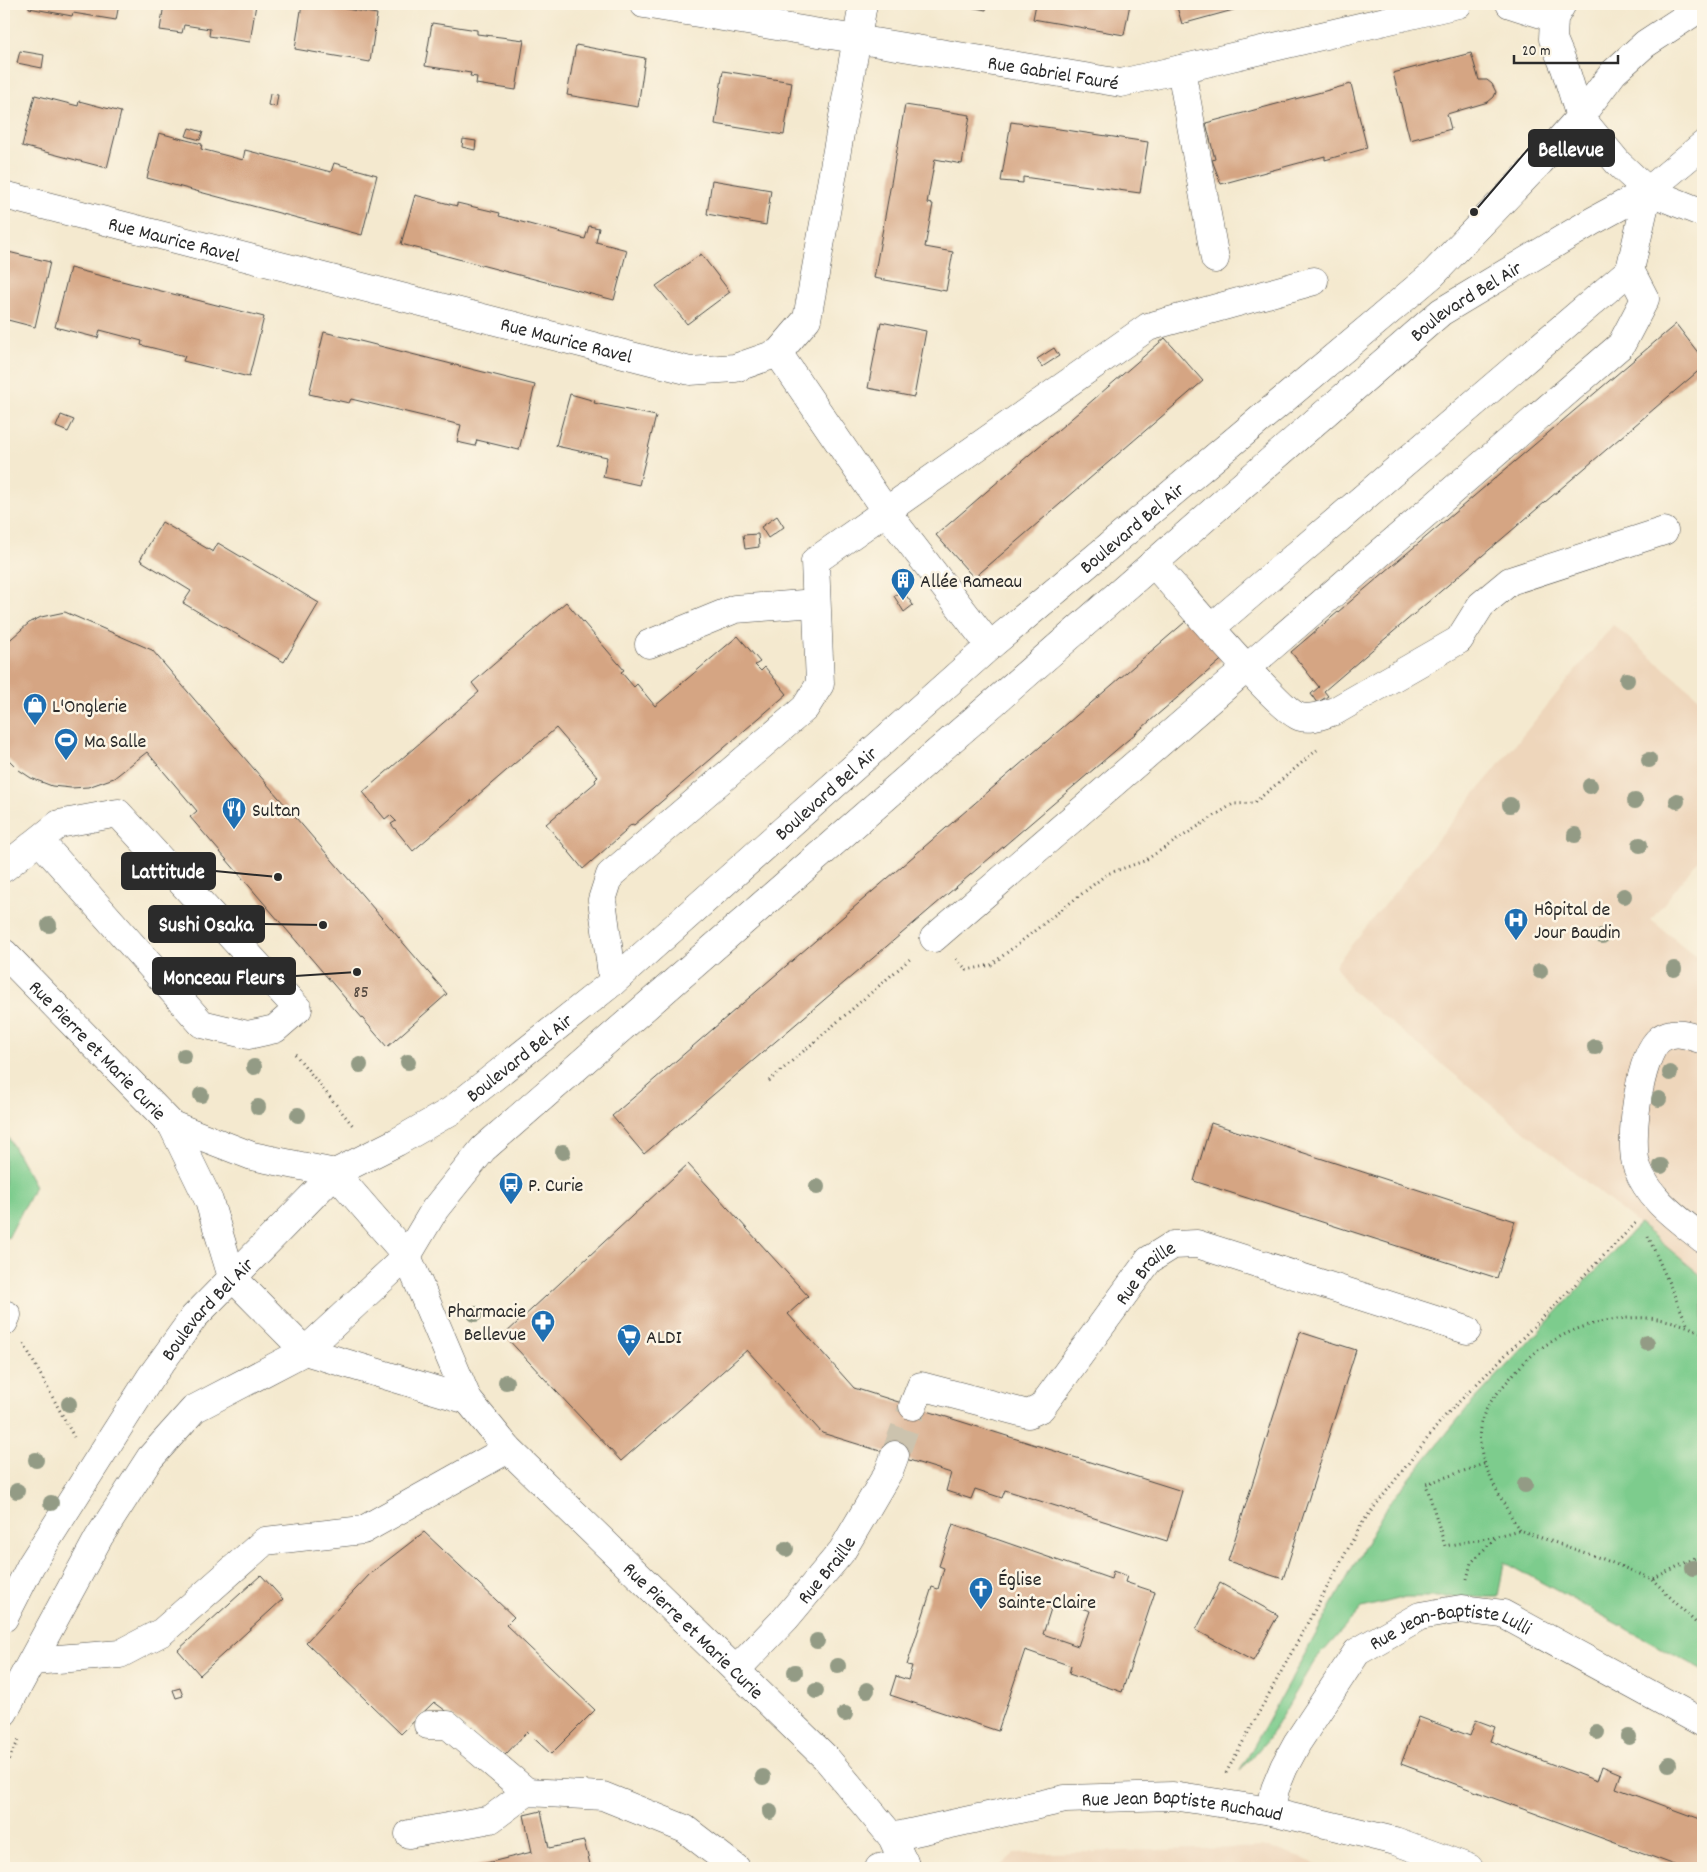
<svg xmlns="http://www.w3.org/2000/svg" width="1707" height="1872" viewBox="0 0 1707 1872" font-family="Dekko,sans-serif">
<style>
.built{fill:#eed6bb}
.green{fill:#7dcc8d;stroke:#547c5c}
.building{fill:#d5a583;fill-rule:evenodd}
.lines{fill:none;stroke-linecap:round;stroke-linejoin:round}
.minor-tunnel{stroke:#ccc3ae;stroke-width:28;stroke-dasharray:28 14;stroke-linecap:butt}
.minor-casing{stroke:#494844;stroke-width:29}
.major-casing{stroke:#494844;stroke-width:29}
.path{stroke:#494844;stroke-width:3;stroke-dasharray:1 4;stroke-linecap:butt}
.minor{stroke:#fff;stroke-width:28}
.major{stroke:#fff;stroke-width:28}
.tree{fill:#939b85}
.labels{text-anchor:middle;stroke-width:5;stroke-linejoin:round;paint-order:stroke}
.number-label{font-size:18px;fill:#564a41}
.street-label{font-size:20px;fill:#2b2b2b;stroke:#fcf5e5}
.poi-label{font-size:20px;fill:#2b2b2b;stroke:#fcf5e5;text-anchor:start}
.leader{fill:none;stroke:#2b2b2b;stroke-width:2}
.callout-dot{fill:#2b2b2b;stroke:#fcf5e5;stroke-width:2}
.callout{fill:#2b2b2b;stroke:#2b2b2b;stroke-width:2}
.callout-label{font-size:21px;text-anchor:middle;font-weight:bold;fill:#fff}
</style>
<rect width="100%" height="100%" fill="#fcf5e5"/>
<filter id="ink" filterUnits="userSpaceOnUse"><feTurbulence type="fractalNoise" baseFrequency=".02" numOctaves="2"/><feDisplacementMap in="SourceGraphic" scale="10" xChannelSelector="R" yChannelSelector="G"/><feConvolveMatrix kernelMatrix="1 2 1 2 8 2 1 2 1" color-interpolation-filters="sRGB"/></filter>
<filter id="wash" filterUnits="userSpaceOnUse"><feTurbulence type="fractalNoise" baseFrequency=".0096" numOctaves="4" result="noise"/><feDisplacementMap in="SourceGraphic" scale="20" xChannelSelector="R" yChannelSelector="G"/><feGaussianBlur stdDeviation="1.12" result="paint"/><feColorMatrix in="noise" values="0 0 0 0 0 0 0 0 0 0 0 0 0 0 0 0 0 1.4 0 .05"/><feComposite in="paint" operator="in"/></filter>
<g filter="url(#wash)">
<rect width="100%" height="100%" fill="#f4e9cf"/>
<path class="built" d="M1613 625 1703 701V854L1651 920 1703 962V1277L1351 990 1335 965Z
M1270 1847 1328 1868H998L1014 1854Z"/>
<path class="green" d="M4 1130 35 1186 8 1238 4 1236Z
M1639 1224 1703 1277V1670L1504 1562 1498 1597H1405L1362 1608 1314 1662 1268 1739 1240 1771 1387 1506 1469 1406Z"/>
<g id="blocks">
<path class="building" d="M29 4H119L116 20 73 13 72 16 29 8Z
M164 4H256L250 42 209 36 210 29 184 25 182 33 160 30Z
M302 4H316L377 14 370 62 295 49Z
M954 4H987L986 10Z
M1036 4H1130L1124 35 1033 19Z
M1176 4H1255L1182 24Z
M432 23 477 30V34L524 40 516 90 476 84 477 77 470 76 471 73 425 66Z
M576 45 645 58 638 107 567 95Z
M20 51 44 55 42 68 17 63Z
M1471 53 1479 80H1487L1492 84 1496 92 1494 97 1488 102 1447 114 1451 129 1410 140 1393 73Z
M723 71 792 82 784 135 715 124Z
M1351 84 1367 148 1325 160V156L1221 184 1212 160 1215 159 1206 123Z
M270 94 278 95 276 107 268 105Z
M35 95 78 106 79 101 121 112 107 168 22 146Z
M905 105 970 115 962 164 935 159 927 203 933 204 925 247 953 252 946 291 874 278Z
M1011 122 1148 142 1140 193 1023 177V183L1001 181Z
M189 128 203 132 200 140 186 136Z
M159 133 202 144 201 149 243 160 245 150 331 172 334 163 377 175 362 235 147 178Z
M463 139 476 141 475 150 462 147Z
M712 180 771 190 766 225 707 214Z
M415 195 457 206V203L500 213 499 216 585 239 589 226 599 228 596 242 627 250 614 300 401 244Z
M4 251 50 262 35 327 4 319Z
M701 254 730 292 687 324 656 286Z
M70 268 264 317 249 377 183 361 185 356 141 345 142 341 100 330 98 338 55 327Z
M881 322 926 331 914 397 868 388Z
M1676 324 1703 359V367L1324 691 1328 696 1317 703 1311 694 1319 687 1291 652Z
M324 332 535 385 519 450 477 440 475 446 457 442 461 425 351 399 349 403 309 394Z
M1165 338 1203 381 974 578 936 535Z
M1054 348 1059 356 1042 367 1037 359Z
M570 394 595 401 594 403 656 416 639 485 603 477 607 457 556 446Z
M61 415 74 420 68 432 56 427Z
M777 516 784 527 768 538 761 527Z
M162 522 213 552 218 543 319 603 284 662 183 603 191 591 140 560Z
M758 534 759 547 745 549 743 535Z
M902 590 913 605 904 612 894 596Z
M566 602 624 670 621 672 634 687 637 684 655 706 738 636 760 662 755 665 761 671 765 667 787 694 634 825 632 824 624 831 625 832 583 869 546 824 596 782 595 780 598 777 556 728 413 851 391 824 396 821 390 815 385 819 363 792 479 692 472 683Z
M65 612 152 650 447 994 387 1047 190 817 197 811 147 752 114 778 88 787 71 788 52 786 31 778 19 770 4 755V645L29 623 41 617Z
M1192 616 1226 656 644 1154 612 1116Z
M1211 1123 1515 1221 1497 1278 1194 1181Z
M688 1164 808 1296 788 1314 854 1388 1182 1491 1167 1541 1005 1490 1002 1498 975 1489 971 1499 946 1491 951 1473 822 1433 747 1350 621 1461 504 1335Z
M1300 1332 1356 1350 1283 1579 1228 1561Z
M953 1524 1111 1579 1113 1571 1127 1576 1125 1582 1155 1592 1122 1692 1069 1674 1071 1666 1025 1650 998 1731 890 1695 896 1676 908 1680 912 1666 907 1665 932 1587 938 1589 944 1568 939 1566ZM1054 1599 1090 1611 1078 1646 1043 1634Z
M424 1532 514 1617 506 1625 595 1710 551 1754 527 1732 505 1755 434 1702 401 1734 306 1642 371 1573Z
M261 1575 283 1599 200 1675 178 1650Z
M1220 1583 1278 1615 1253 1661 1196 1630Z
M180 1688 183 1696 176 1698 173 1690Z
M1419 1717 1470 1736 1476 1720 1495 1727 1490 1741 1597 1781 1602 1766 1621 1774 1616 1788 1703 1820V1868H1683L1401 1764Z
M541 1811 549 1848 584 1841 591 1868H466L532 1852 524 1815Z"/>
</g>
</g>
<g filter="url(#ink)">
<use href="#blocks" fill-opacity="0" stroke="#494844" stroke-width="1"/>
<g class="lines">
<path class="minor-tunnel" d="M895 1455 913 1406"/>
<defs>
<g id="minor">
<path id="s1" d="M644 4 1121 83 1458 4"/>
<path d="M1510 4 1554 18"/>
<path d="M1562 4 1554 18 1553 39 1565 68 1580 117 1618 163 1648 191 1703 213"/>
<path d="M1181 69 1215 259"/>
<path id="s2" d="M4 195 690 371 735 368 778 353 807 319 863 4"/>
<path d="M1630 270 1648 191"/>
<path d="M778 353 885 510 990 646"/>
<path d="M1153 563C1174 585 1282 714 1301 717 1312 720 1324 714 1335 711L1459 640 1481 605 1510 581 1664 531"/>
<path d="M649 644 735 609 816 603"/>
<path d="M4 868 59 824 118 813 298 1009 275 1029 248 1035 202 1024 39 840"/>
<path d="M934 938 1621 345 1645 299 1630 270 1211 628"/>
<path id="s3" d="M4 953 172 1125 209 1201 232 1277"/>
<path d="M613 982 602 900 610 875 805 708 820 684 815 561 1148 327 1314 281"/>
<path d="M1703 1040C1689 1035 1674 1029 1660 1039 1639 1055 1628 1143 1637 1167 1649 1200 1677 1218 1703 1239"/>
<path d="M172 1125 252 1156 335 1173"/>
<path d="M4 1314 7 1315 4 1322"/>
<path id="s4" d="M913 1406 921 1386 1028 1414 1041 1408 1149 1260 1173 1245 1197 1244 1467 1330"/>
<path d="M33 1661 120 1654 162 1632 265 1541 363 1530 508 1449"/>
<path id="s5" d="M736 1670 786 1618 842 1551 889 1471 895 1455"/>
<path d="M428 1725H448L527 1792"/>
<path id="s6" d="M1271 1811 1275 1789 1284 1767 1297 1743 1357 1652 1420 1616 1461 1609 1503 1614 1703 1723"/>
<path d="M409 1834 491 1819 527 1792 603 1796 685 1829 736 1868"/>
<path d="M879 1868 904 1862"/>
</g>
<g id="major">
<path id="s7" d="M335 1173 407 1256 468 1400 508 1449 826 1758 892 1837 906 1868"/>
<path d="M232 1277 305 1351 468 1400"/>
<path id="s8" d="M4 1618 31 1565 150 1378 194 1317 335 1173 397 1142 451 1111 613 982 990 646 1432 275 1540 162 1580 117 1613 73 1645 44 1703 6"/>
<path id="s9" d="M4 1712 99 1537 150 1458 194 1409 305 1351 407 1256 435 1209 483 1149 1441 312 1591 222 1648 191 1703 145"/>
<path id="s10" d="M892 1837 1065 1799 1173 1796 1271 1811 1395 1841 1469 1868"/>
</g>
</defs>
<use href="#minor" class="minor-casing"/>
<use href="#major" class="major-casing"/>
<path class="path" d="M956 959 967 970 991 965 1107 874 1144 861 1233 804 1254 803 1317 750
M295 1054 354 1127
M769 1081 910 959
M1648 1236 1687 1324
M24 1344 74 1437
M1484 1464 1426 1484 1445 1546 1497 1536
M1519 1530C1504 1503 1475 1460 1480 1428 1483 1409 1494 1397 1506 1383 1518 1368 1534 1351 1551 1342 1594 1315 1659 1308 1703 1334
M1467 1579 1471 1563 1497 1536 1519 1530 1603 1559 1652 1579 1703 1554
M1652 1579 1703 1630
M4 1768 19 1740
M1226 1773 1362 1523 1444 1417 1636 1223"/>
<use href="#minor" class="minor"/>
<use href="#major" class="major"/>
</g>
<g class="tree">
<circle cx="1627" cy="680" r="8"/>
<circle cx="1649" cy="760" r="8"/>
<circle cx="1590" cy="786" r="8"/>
<circle cx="1635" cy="801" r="8"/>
<circle cx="1677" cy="801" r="8"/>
<circle cx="1510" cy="805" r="8"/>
<circle cx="1575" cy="835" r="8"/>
<circle cx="1640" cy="845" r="8"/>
<circle cx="1624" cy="896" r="8"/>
<circle cx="49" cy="925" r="8"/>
<circle cx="1602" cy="936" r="8"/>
<circle cx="1674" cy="969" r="8"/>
<circle cx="1540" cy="971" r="8"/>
<circle cx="1595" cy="1047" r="8"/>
<circle cx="184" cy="1056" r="8"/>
<circle cx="408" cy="1062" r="8"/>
<circle cx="360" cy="1065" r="8"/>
<circle cx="254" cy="1067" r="8"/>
<circle cx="1670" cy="1073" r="8"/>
<circle cx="201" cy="1095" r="8"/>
<circle cx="1659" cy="1099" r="8"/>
<circle cx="258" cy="1107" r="8"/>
<circle cx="298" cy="1115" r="8"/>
<circle cx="563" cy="1152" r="8"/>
<circle cx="1661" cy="1166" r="8"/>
<circle cx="817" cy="1187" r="8"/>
<circle cx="475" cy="1314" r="8"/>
<circle cx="1647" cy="1343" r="8"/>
<circle cx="506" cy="1382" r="8"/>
<circle cx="69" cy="1404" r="8"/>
<circle cx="36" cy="1460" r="8"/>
<circle cx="1525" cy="1485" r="8"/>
<circle cx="17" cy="1491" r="8"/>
<circle cx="51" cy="1503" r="8"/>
<circle cx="786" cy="1549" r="8"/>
<circle cx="1693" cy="1568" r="8"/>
<circle cx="817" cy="1641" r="8"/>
<circle cx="838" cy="1666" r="8"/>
<circle cx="795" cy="1672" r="8"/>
<circle cx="867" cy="1690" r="8"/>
<circle cx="816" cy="1691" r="8"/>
<circle cx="845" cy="1714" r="8"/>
<circle cx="1597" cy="1732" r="8"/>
<circle cx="1629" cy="1737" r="8"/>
<circle cx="1669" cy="1764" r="8"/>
<circle cx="763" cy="1777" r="8"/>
<circle cx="770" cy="1812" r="8"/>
</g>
</g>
<defs>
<symbol id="building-pin" viewBox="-11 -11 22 30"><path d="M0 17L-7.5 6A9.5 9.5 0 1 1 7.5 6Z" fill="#1f6fb2" stroke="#fcf5e5"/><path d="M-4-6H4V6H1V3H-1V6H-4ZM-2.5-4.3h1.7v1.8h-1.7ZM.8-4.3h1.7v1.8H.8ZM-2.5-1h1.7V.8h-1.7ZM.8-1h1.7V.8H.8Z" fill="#fff"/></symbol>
<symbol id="shop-pin" viewBox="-11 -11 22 30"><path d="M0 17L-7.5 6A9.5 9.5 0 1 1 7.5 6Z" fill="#1f6fb2" stroke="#fcf5e5"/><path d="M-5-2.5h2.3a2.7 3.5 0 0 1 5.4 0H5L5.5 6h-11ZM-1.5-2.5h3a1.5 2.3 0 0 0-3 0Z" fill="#fff"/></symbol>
<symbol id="stadium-pin" viewBox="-11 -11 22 30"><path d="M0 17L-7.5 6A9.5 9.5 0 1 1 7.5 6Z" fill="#1f6fb2" stroke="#fcf5e5"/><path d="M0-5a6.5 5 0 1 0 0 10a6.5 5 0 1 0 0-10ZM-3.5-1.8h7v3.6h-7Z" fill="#fff"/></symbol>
<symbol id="restaurant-pin" viewBox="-11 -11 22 30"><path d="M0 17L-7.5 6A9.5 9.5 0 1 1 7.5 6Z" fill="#1f6fb2" stroke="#fcf5e5"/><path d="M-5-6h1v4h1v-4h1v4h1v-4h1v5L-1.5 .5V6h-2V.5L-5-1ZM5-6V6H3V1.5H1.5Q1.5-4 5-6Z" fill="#fff"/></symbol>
<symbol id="hospital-pin" viewBox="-11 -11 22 30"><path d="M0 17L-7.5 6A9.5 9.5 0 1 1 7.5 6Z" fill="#1f6fb2" stroke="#fcf5e5"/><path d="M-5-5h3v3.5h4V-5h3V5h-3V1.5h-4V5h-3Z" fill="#fff"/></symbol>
<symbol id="bus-pin" viewBox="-11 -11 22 30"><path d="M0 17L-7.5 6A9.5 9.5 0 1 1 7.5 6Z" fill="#1f6fb2" stroke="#fcf5e5"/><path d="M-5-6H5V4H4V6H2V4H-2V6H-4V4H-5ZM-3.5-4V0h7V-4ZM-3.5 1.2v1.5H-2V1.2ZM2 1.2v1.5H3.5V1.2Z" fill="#fff"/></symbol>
<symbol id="pharmacy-pin" viewBox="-11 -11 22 30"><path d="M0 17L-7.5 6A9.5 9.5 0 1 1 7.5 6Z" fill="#1f6fb2" stroke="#fcf5e5"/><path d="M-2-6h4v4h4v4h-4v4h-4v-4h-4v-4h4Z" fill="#fff"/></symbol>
<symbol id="supermarket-pin" viewBox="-11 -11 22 30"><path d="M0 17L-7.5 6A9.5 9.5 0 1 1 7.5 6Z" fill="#1f6fb2" stroke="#fcf5e5"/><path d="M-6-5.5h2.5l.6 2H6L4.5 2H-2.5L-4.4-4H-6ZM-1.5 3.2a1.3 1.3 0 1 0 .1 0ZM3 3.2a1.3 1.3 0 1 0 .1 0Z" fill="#fff"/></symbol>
<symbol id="church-pin" viewBox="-11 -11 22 30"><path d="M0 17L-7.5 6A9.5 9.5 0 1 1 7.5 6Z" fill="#1f6fb2" stroke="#fcf5e5"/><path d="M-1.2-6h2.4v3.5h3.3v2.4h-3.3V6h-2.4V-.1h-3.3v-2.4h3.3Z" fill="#fff"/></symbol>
</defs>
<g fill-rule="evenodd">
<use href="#building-pin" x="889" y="566" width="28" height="38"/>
<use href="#shop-pin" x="21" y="691" width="28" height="38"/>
<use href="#stadium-pin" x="52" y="726" width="28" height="38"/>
<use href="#restaurant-pin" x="220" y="795" width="28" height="38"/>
<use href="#hospital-pin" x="1502" y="906" width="28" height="38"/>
<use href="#bus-pin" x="497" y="1170" width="28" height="38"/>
<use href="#pharmacy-pin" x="529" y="1308" width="28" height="38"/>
<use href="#supermarket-pin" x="615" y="1322" width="28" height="38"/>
<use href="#church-pin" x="967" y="1575" width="28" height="38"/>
</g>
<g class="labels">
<g class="number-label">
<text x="361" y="997">85</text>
</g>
<g class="street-label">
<text dy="7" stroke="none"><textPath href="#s1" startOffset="415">Rue Gabriel Fauré</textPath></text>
<text dy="7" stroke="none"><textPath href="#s2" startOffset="176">Rue Maurice Ravel</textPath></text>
<text dy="7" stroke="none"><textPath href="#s9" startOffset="2054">Boulevard Bel Air</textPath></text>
<text dy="7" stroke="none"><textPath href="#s2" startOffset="581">Rue Maurice Ravel</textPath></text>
<text dy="7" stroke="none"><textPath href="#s8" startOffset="1586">Boulevard Bel Air</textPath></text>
<text dy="7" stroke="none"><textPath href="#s8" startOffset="1181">Boulevard Bel Air</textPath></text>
<text dy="7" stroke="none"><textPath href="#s3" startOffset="135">Rue Pierre et Marie Curie</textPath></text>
<text dy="7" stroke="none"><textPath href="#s8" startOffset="776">Boulevard Bel Air</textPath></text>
<text dy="7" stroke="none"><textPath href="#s4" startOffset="318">Rue Braille</textPath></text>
<text dy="7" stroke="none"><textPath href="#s8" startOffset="371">Boulevard Bel Air</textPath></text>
<text dy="7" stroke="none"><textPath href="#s5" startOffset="135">Rue Braille</textPath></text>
<text dy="7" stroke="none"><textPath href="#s7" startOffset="589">Rue Pierre et Marie Curie</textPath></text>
<text dy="7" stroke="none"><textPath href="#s6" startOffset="284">Rue Jean-Baptiste Lulli</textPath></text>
<text dy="7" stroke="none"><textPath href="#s10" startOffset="295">Rue Jean Baptiste Ruchaud</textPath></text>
</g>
<g class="poi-label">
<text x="920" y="587">Allée Rameau</text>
<text x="52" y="712">L'Onglerie</text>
<text x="84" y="747">Ma Salle</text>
<text x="252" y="816">Sultan</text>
<text x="1534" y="915">Hôpital de<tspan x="1534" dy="23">Jour Baudin</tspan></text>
<text x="528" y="1191">P. Curie</text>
<text x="526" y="1317" text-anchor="end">Pharmacie<tspan x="526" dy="23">Bellevue</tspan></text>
<text x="646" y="1343">ALDI</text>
<text x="998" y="1585">Église<tspan x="998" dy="23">Sainte-Claire</tspan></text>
</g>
</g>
<path class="leader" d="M1474 212L1529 148M278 877L215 871M323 925L264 924M357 972L295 976"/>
<g class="callout-dot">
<circle cx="1474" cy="212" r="5"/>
<circle cx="278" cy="877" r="5"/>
<circle cx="323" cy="925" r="5"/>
<circle cx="357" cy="972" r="5"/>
</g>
<g class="callout">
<rect x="1529" y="130" width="85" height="36" rx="5"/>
<rect x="122" y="853" width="93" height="36" rx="5"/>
<rect x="149" y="906" width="115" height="36" rx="5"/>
<rect x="153" y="958" width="142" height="36" rx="5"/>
</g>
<g class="callout-label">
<text x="1571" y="156">Bellevue</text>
<text x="168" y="878">Lattitude</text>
<text x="206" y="931">Sushi Osaka</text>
<text x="224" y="984">Monceau Fleurs</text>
</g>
<rect width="1707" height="1872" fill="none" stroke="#fcf5e5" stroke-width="20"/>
<path d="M1514 55v8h104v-8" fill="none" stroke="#2b2b2b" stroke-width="2.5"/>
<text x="1522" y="55" font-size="15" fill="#2b2b2b" stroke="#fcf5e5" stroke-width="4" paint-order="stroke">20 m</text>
</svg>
